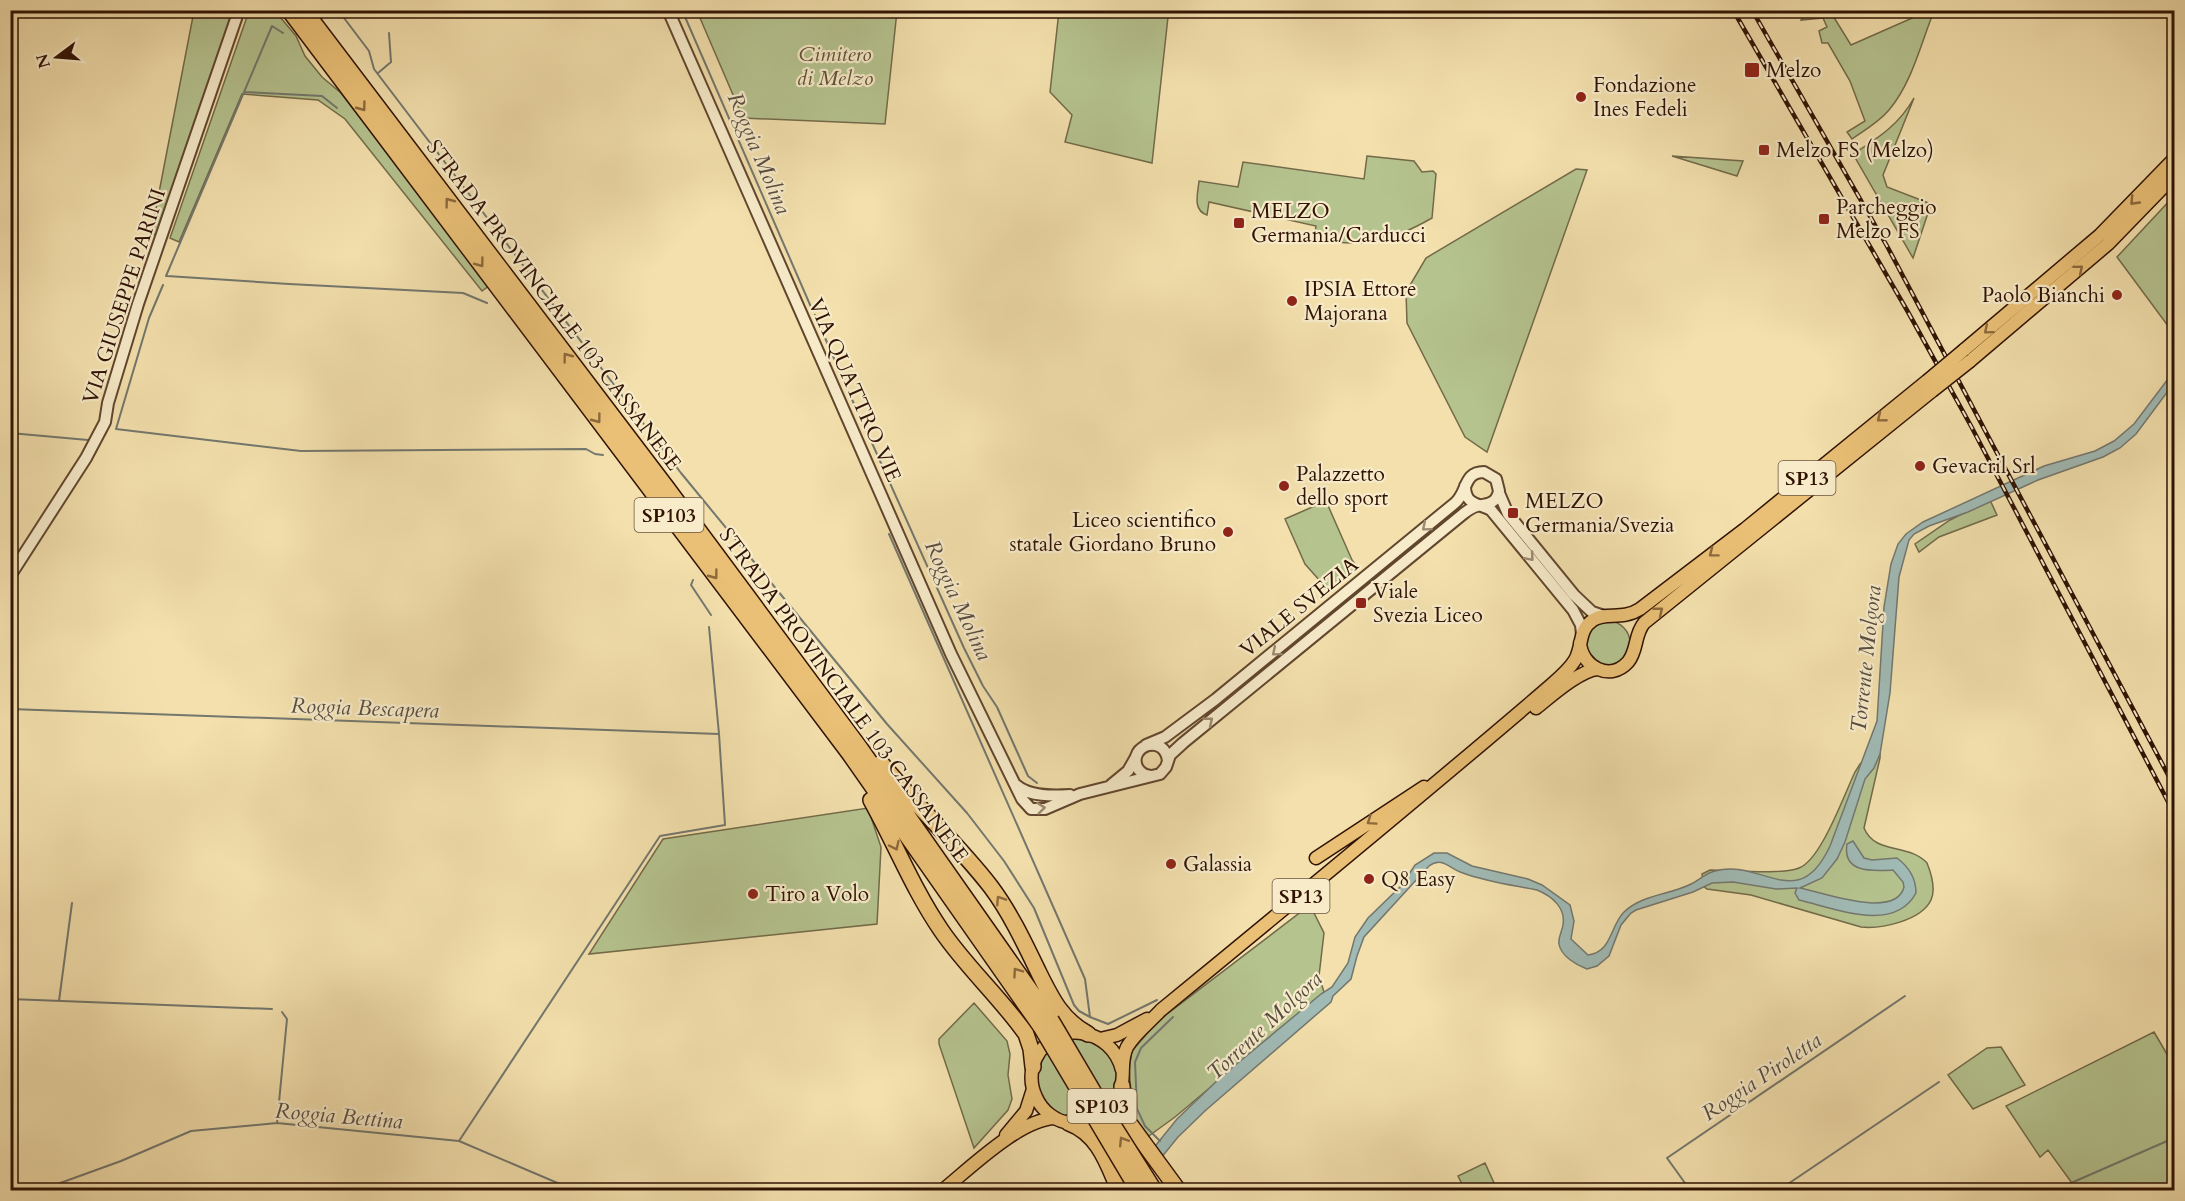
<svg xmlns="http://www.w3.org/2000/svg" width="2185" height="1201" viewBox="0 0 2185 1201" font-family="Cardo,serif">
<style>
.green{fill:#b5c38f;stroke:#726a49;stroke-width:1.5}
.water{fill:#a0bab5;stroke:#73776e;stroke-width:1.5}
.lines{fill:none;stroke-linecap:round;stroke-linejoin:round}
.stream{stroke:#73776e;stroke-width:2}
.minor-casing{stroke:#61462e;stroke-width:14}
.major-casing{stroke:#301203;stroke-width:15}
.highway-casing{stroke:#301203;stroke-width:18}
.minor{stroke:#f7ebca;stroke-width:10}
.major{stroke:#eac076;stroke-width:12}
.highway{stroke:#eac076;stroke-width:15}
.rail-casing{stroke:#301203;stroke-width:4.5}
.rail{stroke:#f7ebca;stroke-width:2;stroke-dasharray:7;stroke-linecap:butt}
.major-bridge-casing{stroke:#301203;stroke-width:15;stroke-linecap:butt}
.highway-bridge-casing{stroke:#301203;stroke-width:18;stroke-linecap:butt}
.major-bridge{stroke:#eac076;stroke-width:12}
.highway-bridge{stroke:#eac076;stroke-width:15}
.oneway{stroke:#8d693c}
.oneway2{stroke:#9d8970}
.poi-dot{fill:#8f2418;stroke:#f7ebca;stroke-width:2}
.labels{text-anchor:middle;stroke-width:4.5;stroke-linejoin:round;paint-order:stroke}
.shield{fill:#f7ebca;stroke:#6c533f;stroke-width:1.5}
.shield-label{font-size:20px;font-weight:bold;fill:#301203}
.park-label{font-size:21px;font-style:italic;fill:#5f5034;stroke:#f7ebca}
.poi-label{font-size:21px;fill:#301203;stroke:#f7ebca;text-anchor:start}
.street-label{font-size:21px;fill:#301203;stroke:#f7ebca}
.water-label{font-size:22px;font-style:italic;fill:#574d41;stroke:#f7ebca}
</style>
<rect width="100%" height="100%" fill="#f3e0ad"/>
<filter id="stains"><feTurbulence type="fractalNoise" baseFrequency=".00333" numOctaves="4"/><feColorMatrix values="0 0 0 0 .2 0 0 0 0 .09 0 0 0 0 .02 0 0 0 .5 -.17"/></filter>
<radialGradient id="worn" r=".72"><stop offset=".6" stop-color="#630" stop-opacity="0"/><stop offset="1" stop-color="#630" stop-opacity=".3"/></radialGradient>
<path class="green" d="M1121 10 1168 17 1152 163 1065 142 1072 115 1050 92 1059 11Z
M1807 10 1830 11 1851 45 1928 11H1934C1921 43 1912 83 1889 110 1879 122 1865 130 1852 139L1847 132 1865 121 1850 81 1828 43H1822L1819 31 1827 27 1823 18 1801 20Z
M194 11H233L157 235 151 234Z
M249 11H275L296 36 305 56 322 77 341 93 490 285 482 291 345 119 318 100 242 94 179 242 170 238Z
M697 11H897L885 124 743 118Z
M1914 98 1883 175 1887 187 1931 204 1913 258 1853 154C1878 138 1899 125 1914 98Z
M1367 156 1414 161 1422 172 1433 171 1436 174 1432 218C1390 242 1362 249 1314 238L1316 226 1209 202 1207 215C1192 210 1198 193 1199 181L1238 187 1243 162 1364 179Z
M1672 156 1743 161 1737 176Z
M1576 169 1587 170 1487 452 1465 437 1407 323 1406 292 1426 258Z
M2174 196V334L2117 257Z
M1990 500 1997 515 1939 537 1919 552 1915 544 1950 520Z
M1326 501 1352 560 1357 567 1328 590 1305 564 1285 519Z
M1586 643a22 22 0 1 1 44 0a22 22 0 1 1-44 0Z
M1880 745V758L1864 828C1875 855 1909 843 1927 863 1931 873 1936 889 1931 900 1921 921 1881 929 1861 927L1751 895 1707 889 1703 886 1702 874 1710 870C1731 870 1782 875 1799 868 1821 860 1844 795 1855 772L1860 764Z
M868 808 881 847 877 924 589 954 663 839Z
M1310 905 1324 933 1319 976 1324 992 1175 1117 1146 1138 1133 1116 1129 1068 1132 1051 1158 1021Z
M974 1003 1007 1041 1010 1054 1008 1075 1012 1099 1008 1110 974 1148 939 1044V1039Z
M2154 1032 2174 1066V1190H2077L2048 1150 2040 1157 2006 1106Z
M1071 1038H1085L1106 1049 1118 1071 1115 1096 1087 1119C1079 1118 1070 1119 1063 1116 1040 1105 1028 1074 1046 1053 1052 1047 1063 1043 1071 1038Z
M2001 1047 2025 1085 1973 1109 1948 1075 1987 1048Z
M1485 1163 1494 1183 1479 1190H1465L1458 1176Z"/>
<path class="water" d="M2174 371V383L2136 434 2120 448 2103 457 2038 480 1968 512 1929 526 1914 534 1909 540 1899 577 1890 693 1880 754 1874 768 1865 779 1845 842 1837 859 1822 878 1800 888C1822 892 1896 920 1904 887L1903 882 1893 870C1874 871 1842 874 1847 844L1853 841 1864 858 1872 860 1897 858C1909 867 1916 878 1916 893 1894 934 1834 908 1799 900L1795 893 1797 888 1776 889 1733 882 1712 883 1693 892 1636 910 1631 913 1621 925 1609 956 1597 966 1587 969C1576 965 1561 956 1559 944 1558 937 1562 932 1563 925 1566 908 1552 896 1537 890 1512 885 1487 882 1463 873 1450 869 1442 856 1429 866L1364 937 1357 956 1351 979 1333 996 1331 1002 1206 1110 1178 1137 1161 1158 1122 1190H1106L1152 1150 1177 1119 1221 1077 1321 994 1332 987 1348 963 1355 937 1368 918 1401 886 1415 865 1434 853H1447L1472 866 1528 879 1542 885 1570 905 1574 921 1571 939 1588 955C1612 952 1610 926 1624 912 1643 894 1670 895 1691 884 1699 880 1706 873 1715 871 1762 858 1798 915 1830 846L1877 721 1884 607 1891 564 1898 544 1906 534 1923 522 2044 466 2095 451 2114 441 2134 424Z"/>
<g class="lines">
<path class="stream" d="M338 10 369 51 374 69 681 473 887 724 967 813 1004 861 1034 908 1074 1005 1079 1011 1090 1017
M682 10 811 307
M378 73 391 62 389 33
M245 92 322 96 337 108
M166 276 272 26 283 33
M167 276 289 284 463 293 487 303
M163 285 149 318 116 429 301 451 586 449 595 454 603 455
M815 315 858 413
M863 423 964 648 983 686 997 707 1028 776 1037 783
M10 433 88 440
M889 534 1085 979 1090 1017 1108 1024 1157 1000
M693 580 691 585 711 615
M10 709 719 734
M10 999 272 1009
M59 1001 72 903
M277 1123 287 1019 282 1012
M459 1141 660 836 725 825 719 734 709 627
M1160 1141 1145 1126 1137 1109 1135 1062 1141 1048 1173 1017
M29 1190 52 1186 121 1161 191 1131 277 1123 459 1141 574 1190
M1003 1190 1014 1187 1042 1190
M1690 1190 1667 1158 1905 996
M1779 1190 1939 1082
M2055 1190 2174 1138"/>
<defs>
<path id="minor" d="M668 10 951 654 1022 799 1031 809H1045L1080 794 1160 774 1166 767 1170 755 1183 743 1463 514C1467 511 1472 507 1477 506 1488 504 1496 504 1499 491L1496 479 1484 472C1463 472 1468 492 1455 503L1216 699 1165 737 1146 745
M1465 486C1465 505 1478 503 1491 510L1573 610 1581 625 1582 635
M1499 493 1508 514 1574 595 1592 612 1604 616
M10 576 86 458 105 422 108 403 138 304 239 10
M1152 776C1146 776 1140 773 1137 767 1128 745 1165 733 1168 761
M1016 785C1029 797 1054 796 1070 795
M1111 785 1128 771 1136 757"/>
<path id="major" d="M1964 350 2100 235 2174 159
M1970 361 2108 244 2174 176
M1580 643C1582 667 1610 682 1628 662 1638 650 1634 635 1644 623L1932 391
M1536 708C1550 697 1580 670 1598 669
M1316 858 1424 787
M1100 1039 1117 1035 1147 1019
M1122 1070C1112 1029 1057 1017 1036 1058 1030 1070 1030 1085 1036 1097 1042 1111 1056 1122 1071 1123 1096 1126 1119 1108 1122 1083 1124 1070 1121 1059 1127 1047 1135 1033 1150 1022 1161 1010 1289 905 1417 800 1543 692 1554 682 1567 673 1575 660 1583 646 1578 630 1593 620 1607 611 1621 621 1640 609L1745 529 1927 381
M1006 1135 1026 1111 1033 1089
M943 1190C969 1169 1020 1119 1055 1118"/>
<path id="highway" d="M289 10 849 753 1041 1027
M304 10 667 488 860 748 1051 1020
M881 763C916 806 957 843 991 887 1009 911 1023 940 1036 967 1050 995 1060 1019 1088 1034
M871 800C895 843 913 889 941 930 966 967 1000 997 1026 1034L1031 1049 1033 1067
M1122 1086 1123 1104 1129 1123 1178 1190
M1069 1123C1099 1134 1108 1165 1119 1190"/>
</defs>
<use href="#minor" class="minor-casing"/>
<use href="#major" class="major-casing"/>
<use href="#highway" class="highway-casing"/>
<use href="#minor" class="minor"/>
<use href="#major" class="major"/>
<use href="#highway" class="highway"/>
<defs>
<path id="rail" d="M1733 10 1908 312 1971 426 2174 813
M1752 10 1887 246 2174 786"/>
</defs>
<use href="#rail" class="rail-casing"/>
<use href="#rail" class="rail"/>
<defs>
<path id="major-bridge" d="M1927 381 1964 350
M1932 391 1970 361"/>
<path id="highway-bridge" d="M1051 1020 1113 1125 1154 1190
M1041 1027 1138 1190"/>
</defs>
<use href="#major-bridge" class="major-bridge-casing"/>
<use href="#highway-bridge" class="highway-bridge-casing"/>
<use href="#major-bridge" class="major-bridge"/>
<use href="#highway-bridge" class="highway-bridge"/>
</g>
<defs><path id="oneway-chevron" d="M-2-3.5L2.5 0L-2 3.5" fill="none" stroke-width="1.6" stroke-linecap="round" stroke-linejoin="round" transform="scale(1.5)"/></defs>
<g class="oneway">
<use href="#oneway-chevron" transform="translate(362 107) rotate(53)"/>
<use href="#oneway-chevron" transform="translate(2134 201) rotate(134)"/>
<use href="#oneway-chevron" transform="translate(449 202) rotate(-127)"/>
<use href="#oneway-chevron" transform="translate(480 263) rotate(53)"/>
<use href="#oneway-chevron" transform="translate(2079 269) rotate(-40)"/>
<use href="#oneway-chevron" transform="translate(1988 330) rotate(140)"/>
<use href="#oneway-chevron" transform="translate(567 357) rotate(-127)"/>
<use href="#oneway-chevron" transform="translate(1881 418) rotate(141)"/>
<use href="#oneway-chevron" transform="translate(597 419) rotate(53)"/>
<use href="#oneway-chevron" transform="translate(1713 553) rotate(143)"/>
<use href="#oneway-chevron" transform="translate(714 575) rotate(53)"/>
<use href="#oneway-chevron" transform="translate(1659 611) rotate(-39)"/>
<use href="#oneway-chevron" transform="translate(1371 821) rotate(146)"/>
<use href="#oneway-chevron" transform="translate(895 846) rotate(65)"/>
<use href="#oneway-chevron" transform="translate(1000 900) rotate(-123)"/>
<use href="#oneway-chevron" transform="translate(1017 972) rotate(-125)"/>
<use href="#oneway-chevron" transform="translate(1123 1141) rotate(-122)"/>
</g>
<g class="oneway2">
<use href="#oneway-chevron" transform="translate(1426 527) rotate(140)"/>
<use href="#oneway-chevron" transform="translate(1530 557) rotate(50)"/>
<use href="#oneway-chevron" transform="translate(1276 652) rotate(140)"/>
<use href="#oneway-chevron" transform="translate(1209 721) rotate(-39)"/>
<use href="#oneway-chevron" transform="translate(1041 808) rotate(-6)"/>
</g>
<g class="poi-dot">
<rect x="1744" y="62" width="16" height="16" rx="3"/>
<circle cx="1581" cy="97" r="6"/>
<rect x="1758" y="144" width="12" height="12" rx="3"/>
<rect x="1818" y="213" width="12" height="12" rx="3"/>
<rect x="1233" y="217" width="12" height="12" rx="3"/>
<circle cx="2117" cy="295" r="6"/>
<circle cx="1292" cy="301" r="6"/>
<circle cx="1920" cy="466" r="6"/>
<circle cx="1284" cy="486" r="6"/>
<rect x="1507" y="507" width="12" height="12" rx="3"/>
<circle cx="1228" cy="532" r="6"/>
<rect x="1355" y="597" width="12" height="12" rx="3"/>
<circle cx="1171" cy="864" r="6"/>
<circle cx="1369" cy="879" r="6"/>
<circle cx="753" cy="894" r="6"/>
</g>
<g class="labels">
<g class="shield">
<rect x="1778.5" y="461" width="57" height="34" rx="4.5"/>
<rect x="634.5" y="498" width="69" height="34" rx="4.5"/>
<rect x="1272.5" y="879" width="57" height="34" rx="4.5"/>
<rect x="1067.5" y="1089" width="69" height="34" rx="4.5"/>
</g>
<g class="shield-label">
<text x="1807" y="485">SP13</text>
<text x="669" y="522">SP103</text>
<text x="1301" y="903">SP13</text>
<text x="1102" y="1113">SP103</text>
</g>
<g class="park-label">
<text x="835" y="61">Cimitero<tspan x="835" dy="24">di Melzo</tspan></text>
</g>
<g class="poi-label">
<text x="1766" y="77">Melzo</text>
<text x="1593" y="92">Fondazione<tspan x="1593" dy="24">Ines Fedeli</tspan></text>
<text x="1776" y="157">Melzo FS (Melzo)</text>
<text x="1836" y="214">Parcheggio<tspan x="1836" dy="24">Melzo FS</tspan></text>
<text x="1251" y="218">MELZO<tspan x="1251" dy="24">Germania/Carducci</tspan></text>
<text x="1304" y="296">IPSIA Ettore<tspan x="1304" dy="24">Majorana</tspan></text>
<text x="2105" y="302" text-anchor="end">Paolo Bianchi</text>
<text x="1932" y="473">Gevacril Srl</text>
<text x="1296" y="481">Palazzetto<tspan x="1296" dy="24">dello sport</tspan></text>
<text x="1525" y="508">MELZO<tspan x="1525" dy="24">Germania/Svezia</tspan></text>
<text x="1216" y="527" text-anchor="end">Liceo scientifico<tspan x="1216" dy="24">statale Giordano Bruno</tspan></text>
<text x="1373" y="598">Viale<tspan x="1373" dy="24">Svezia Liceo</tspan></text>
<text x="1183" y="871">Galassia</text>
<text x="1381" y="886">Q8 Easy</text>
<text x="765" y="901">Tiro a Volo</text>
</g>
<g class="street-label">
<text transform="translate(124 296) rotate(-72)" y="7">VIA GIUSEPPE PARINI</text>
<text transform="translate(554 305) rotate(53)" y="7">STRADA PROVINCIALE 103 CASSANESE</text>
<text transform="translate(855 390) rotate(66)" y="7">VIA QUATTRO VIE</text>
<text transform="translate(1299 607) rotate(-39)" y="7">VIALE SVEZIA</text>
<text transform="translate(844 695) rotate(54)" y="7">STRADA PROVINCIALE 103 CASSANESE</text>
</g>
<g class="water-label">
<text transform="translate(760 153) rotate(67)" y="8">Roggia Molina</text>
<text transform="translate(959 600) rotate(65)" y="8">Roggia Molina</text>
<text transform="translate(1865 659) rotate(-84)" y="8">Torrente Molgora</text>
<text transform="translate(365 707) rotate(2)" y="8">Roggia Bescapera</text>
<text transform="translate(1264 1025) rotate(-43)" y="8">Torrente Molgora</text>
<text transform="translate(1761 1076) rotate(-34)" y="8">Roggia Piroletta</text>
<text transform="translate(339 1115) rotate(5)" y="8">Roggia Bettina</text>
</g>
</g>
<rect width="2185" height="1201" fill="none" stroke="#f3e0ad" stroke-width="36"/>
<rect x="12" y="12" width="2161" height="1177" fill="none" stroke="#301203" stroke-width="3"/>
<rect x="18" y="18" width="2149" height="1165" fill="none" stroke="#301203" stroke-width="1.5"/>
<g transform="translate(57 57) rotate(254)" stroke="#f7ebca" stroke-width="4.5" paint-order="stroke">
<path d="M0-4.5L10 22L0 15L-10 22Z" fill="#301203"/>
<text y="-9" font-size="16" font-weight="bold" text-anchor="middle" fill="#301203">N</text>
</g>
<rect width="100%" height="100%" filter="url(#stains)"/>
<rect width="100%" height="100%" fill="url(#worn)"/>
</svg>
